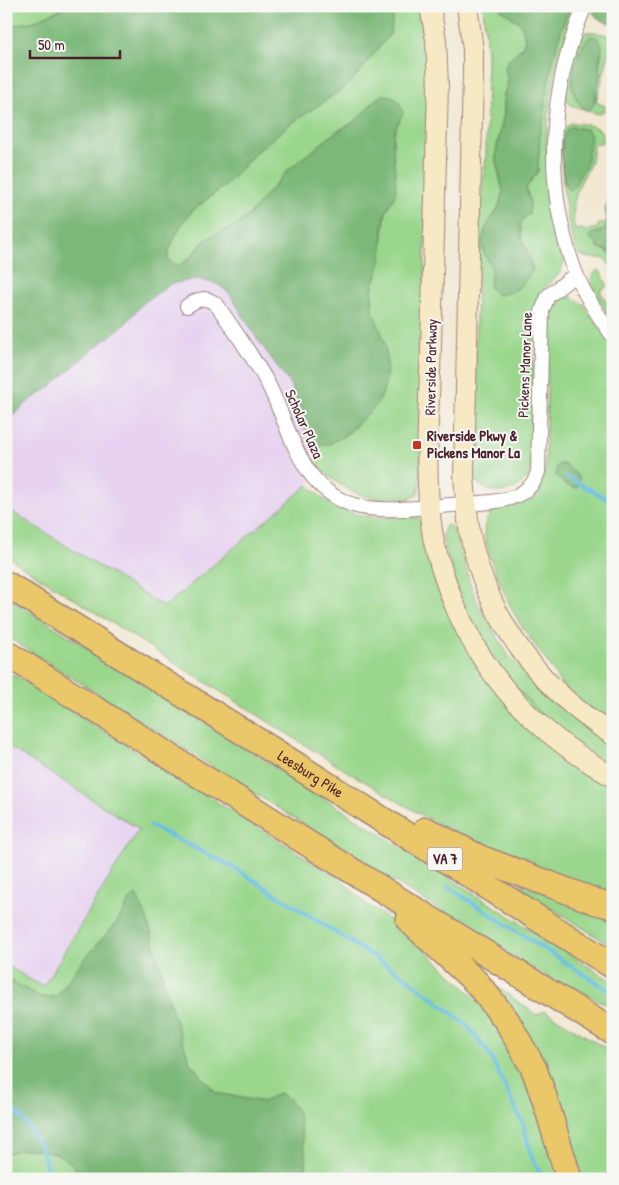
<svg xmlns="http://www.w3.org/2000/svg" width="619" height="1185" viewBox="0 0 619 1185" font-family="'Patrick Hand',sans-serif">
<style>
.built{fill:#e6d2f0}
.green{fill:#9ad78c;stroke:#727b5c;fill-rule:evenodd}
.forest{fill:#7bb878;stroke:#626c52}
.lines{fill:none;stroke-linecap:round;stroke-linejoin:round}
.stream{stroke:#68bee5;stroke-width:4}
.minor-casing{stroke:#9e847e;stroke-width:16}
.secondary-casing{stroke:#9e847e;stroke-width:22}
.motorway-casing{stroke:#9e847e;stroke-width:28}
.minor{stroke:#fff;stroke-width:14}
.secondary{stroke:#f7e9c3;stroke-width:20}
.motorway{stroke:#eac769;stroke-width:25}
.poi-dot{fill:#c8321e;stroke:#f6f6f2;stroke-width:2}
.labels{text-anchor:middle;stroke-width:4;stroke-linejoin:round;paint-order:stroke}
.shield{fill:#f6f6f2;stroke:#7e6067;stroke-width:1}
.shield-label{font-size:14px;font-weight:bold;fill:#4a1f2b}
.street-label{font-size:15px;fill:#4a1f2b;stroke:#f6f6f2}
.poi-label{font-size:15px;font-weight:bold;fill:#4a1f2b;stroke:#f6f6f2;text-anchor:start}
</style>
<rect width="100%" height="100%" fill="#f6f6f2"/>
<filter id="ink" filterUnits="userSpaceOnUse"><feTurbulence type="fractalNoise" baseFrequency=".02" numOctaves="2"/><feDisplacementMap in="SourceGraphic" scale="10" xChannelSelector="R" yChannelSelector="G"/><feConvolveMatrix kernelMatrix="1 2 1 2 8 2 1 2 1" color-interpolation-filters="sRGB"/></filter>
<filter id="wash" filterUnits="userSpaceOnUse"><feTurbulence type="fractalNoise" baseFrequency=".0096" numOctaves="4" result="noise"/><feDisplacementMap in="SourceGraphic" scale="20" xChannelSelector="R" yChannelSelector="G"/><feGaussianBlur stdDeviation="1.12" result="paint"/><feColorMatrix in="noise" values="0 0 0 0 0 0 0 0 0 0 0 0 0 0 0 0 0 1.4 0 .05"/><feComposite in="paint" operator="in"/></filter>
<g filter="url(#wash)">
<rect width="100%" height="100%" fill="#f2e8d2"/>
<path class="built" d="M197 279 217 284 230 294 239 305 256 337 290 384 302 414 305 428 312 440 319 446 314 462 322 470 308 485 164 607 6 508V422L29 401 53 385 86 355 126 323 142 304 170 284Z
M6 745 139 829 43 987 6 965Z"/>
<path class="green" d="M6 6H67L35 21 6 27Z
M395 6H421L429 64 420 485 417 495 406 500C398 494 386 499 375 498 351 495 330 479 314 462L319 446 330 444 350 432 379 400 383 391 387 363 384 342 373 314 372 300 373 283 378 274 386 211 395 194 393 141 394 130 399 122 380 95 354 122 336 132 288 170 248 216 236 226 214 235 204 241 190 258 180 265 172 264 168 259V252L181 225 193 210 228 183 257 151 290 124 344 88 356 76 390 34Z
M483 6H499V8L519 22 523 29 525 40 522 48 508 60 505 68 508 81 504 94V114L496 152V161L503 191 498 209 485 229C487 241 493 266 491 276L533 271 529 253 522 240 520 223 530 203 526 188 538 171 540 132 544 118 545 101 552 65 562 27 571 6H577L557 62 549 111 547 131V160L550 193 555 226 564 261 560 273 540 292 535 311 531 470C524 490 495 500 479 484 475 480 473 474 472 470L479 213 486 159 487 54Z
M587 32H595L613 37V50H610L596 102 605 106 604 111 598 114 571 105C566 101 565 97 565 91 569 75 573 41 587 32ZM579 52 602 53 599 65 600 74 594 104 583 108 576 99 572 82Z
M571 123C579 123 594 125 600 130 603 134 602 139 602 143L593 144C593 168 584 171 577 191 573 204 572 218 575 230L583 229 585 231 597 228 599 224 607 222 605 208 613 190C613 196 609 200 608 206 606 224 612 228 592 234L597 247 612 254 613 268 605 259C597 257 585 260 579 253 565 237 559 152 562 130ZM570 127 586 129C584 146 584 180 569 190 561 183 560 144 565 134 566 131 568 129 570 127Z
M597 270 600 271 607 285 605 288 600 291 613 313V324L592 287 591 277Z
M566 297H572L584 305 613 347V726C600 716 577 703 567 692 559 682 553 671 546 660 535 645 523 630 514 613 506 597 480 541 485 524 493 500 519 508 534 493 541 487 543 478 545 470L549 318C551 307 554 300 566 297Z
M308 485C341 520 372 518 417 517L423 523 457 630 613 786V897L554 878 460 836 418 813 340 767 6 556V508L164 607Z
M449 525 456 532 470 584 478 604 510 658 539 685 613 744V769L547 722 494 662 463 609 442 537 445 527Z
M6 596 613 982V1007L539 973 6 636Z
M6 672 16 676 340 879 365 903 403 929 489 1011 521 1062 561 1179H306V1157L279 1093 263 1102 216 1093 190 1063 172 1012 147 918 130 901 117 922 82 962 56 997H40L6 978V965L43 987 139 829 6 745Z
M518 884 613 911V947L521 889Z
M490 982 537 1015 545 1011 613 1053V1179H578Z
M28 1149C35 1150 42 1149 49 1150 62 1152 79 1166 81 1179H6V1155L13 1150Z"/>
<path class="forest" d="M67 6H395L390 34 356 76 344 88 290 124 257 151 228 183 193 210 181 225 168 252V259L172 264 180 265 190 258 204 241 214 235 236 226 248 216 288 170 336 132 354 122 381 95C395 95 399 99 403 113 399 123 393 130 393 141 392 155 398 183 395 195 393 201 388 206 386 212 381 228 384 245 381 261 379 273 372 282 372 294 371 316 379 322 384 341 389 359 388 385 379 401 374 409 367 414 360 421 347 433 338 443 319 446L312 440 305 428 302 414 290 384 256 337 230 294 217 284 197 279 170 284 142 304 126 323 86 355 53 385 29 401 6 422V27L35 21Z
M499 6H571L562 27 552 65 545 101 544 118 540 132 538 171 526 188 530 203 529 214 520 223 522 240 533 270C521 287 518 292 497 295L489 287 492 269 483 251 482 241 485 229 498 209 503 191 496 161V152L504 114V94L508 81 505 68 508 60 522 48 525 40 523 29 519 22 499 8Z
M592 6H613V24C602 21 593 19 592 6Z
M591 36 598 38 602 46 599 65 600 74 594 104 590 110H586C578 104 572 93 572 83 572 69 580 44 591 36Z
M570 127 586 129 591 135 587 163 573 188 569 190C561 183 560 144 565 134 566 131 568 129 570 127Z
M613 195V255C604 247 596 249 590 237L591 234 603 231 608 224 607 211Z
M559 464H564L579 477V483L576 488 566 485 556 476V469Z
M136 895 147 918 172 1011 190 1063 216 1093 263 1102 279 1093 288 1098 298 1113 306 1157V1179H81C75 1152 27 1141 6 1155V978L40 997H56L82 962 117 922 130 900Z"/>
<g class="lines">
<path class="stream" d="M567 477 613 502
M151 826 233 867 407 978 467 1025 489 1053 523 1124 532 1157 543 1179
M448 887 613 993
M6 1105C20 1111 39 1140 44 1155 46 1162 46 1171 47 1179"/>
</g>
</g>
<g filter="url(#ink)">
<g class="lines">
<defs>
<path id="minor" d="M585 6C548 90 543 187 576 274 585 296 599 317 613 336
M187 306C199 298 206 296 217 305 234 330 252 355 267 382 291 427 297 486 353 505 383 514 432 506 463 504 482 503 515 502 528 488 533 484 536 478 538 472L542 311 548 296 576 274"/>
<path id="secondary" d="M430 6 436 40 438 86C435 172 433 259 431 346 429 409 423 475 433 537 437 557 444 577 451 596 483 679 537 733 613 777
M467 6 473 50V74L464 475C466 500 467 526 474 551 494 629 546 693 613 735"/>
<g id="motorway">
<path id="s1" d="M6 584 277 753 613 966"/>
<path d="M6 653 307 843 613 1032"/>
<path d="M426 830 480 858 597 902 613 906"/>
<path d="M409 920 477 983 507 1021 534 1069 545 1100 569 1179"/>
</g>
</defs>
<use href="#minor" class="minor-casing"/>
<use href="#secondary" class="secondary-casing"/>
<use href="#motorway" class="motorway-casing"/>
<use href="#minor" class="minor"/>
<use href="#secondary" class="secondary"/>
<use href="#motorway" class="motorway"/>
</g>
</g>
<rect class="poi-dot" x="412" y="440" width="10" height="10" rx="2.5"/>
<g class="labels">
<rect class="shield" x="427.5" y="847.5" width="35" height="23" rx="4"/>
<g class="shield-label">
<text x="445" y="864">VA 7</text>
</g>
<g class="street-label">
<text transform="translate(525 365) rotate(-88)" y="5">Pickens Manor Lane</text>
<text transform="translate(431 367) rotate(-89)" y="5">Riverside Parkway</text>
<text transform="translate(304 424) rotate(66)" y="5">Scholar Plaza</text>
<text dy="5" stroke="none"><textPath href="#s1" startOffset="359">Leesburg Pike</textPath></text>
</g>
<g class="poi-label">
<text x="427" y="441">Riverside Pkwy &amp;<tspan x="427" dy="17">Pickens Manor La</tspan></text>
</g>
</g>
<rect width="619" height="1185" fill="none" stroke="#f6f6f2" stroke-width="25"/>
<path d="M30 50v8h90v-8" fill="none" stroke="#4a1f2b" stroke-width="2.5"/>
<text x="38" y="50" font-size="15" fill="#4a1f2b" stroke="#f6f6f2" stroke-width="4" paint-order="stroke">50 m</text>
</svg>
